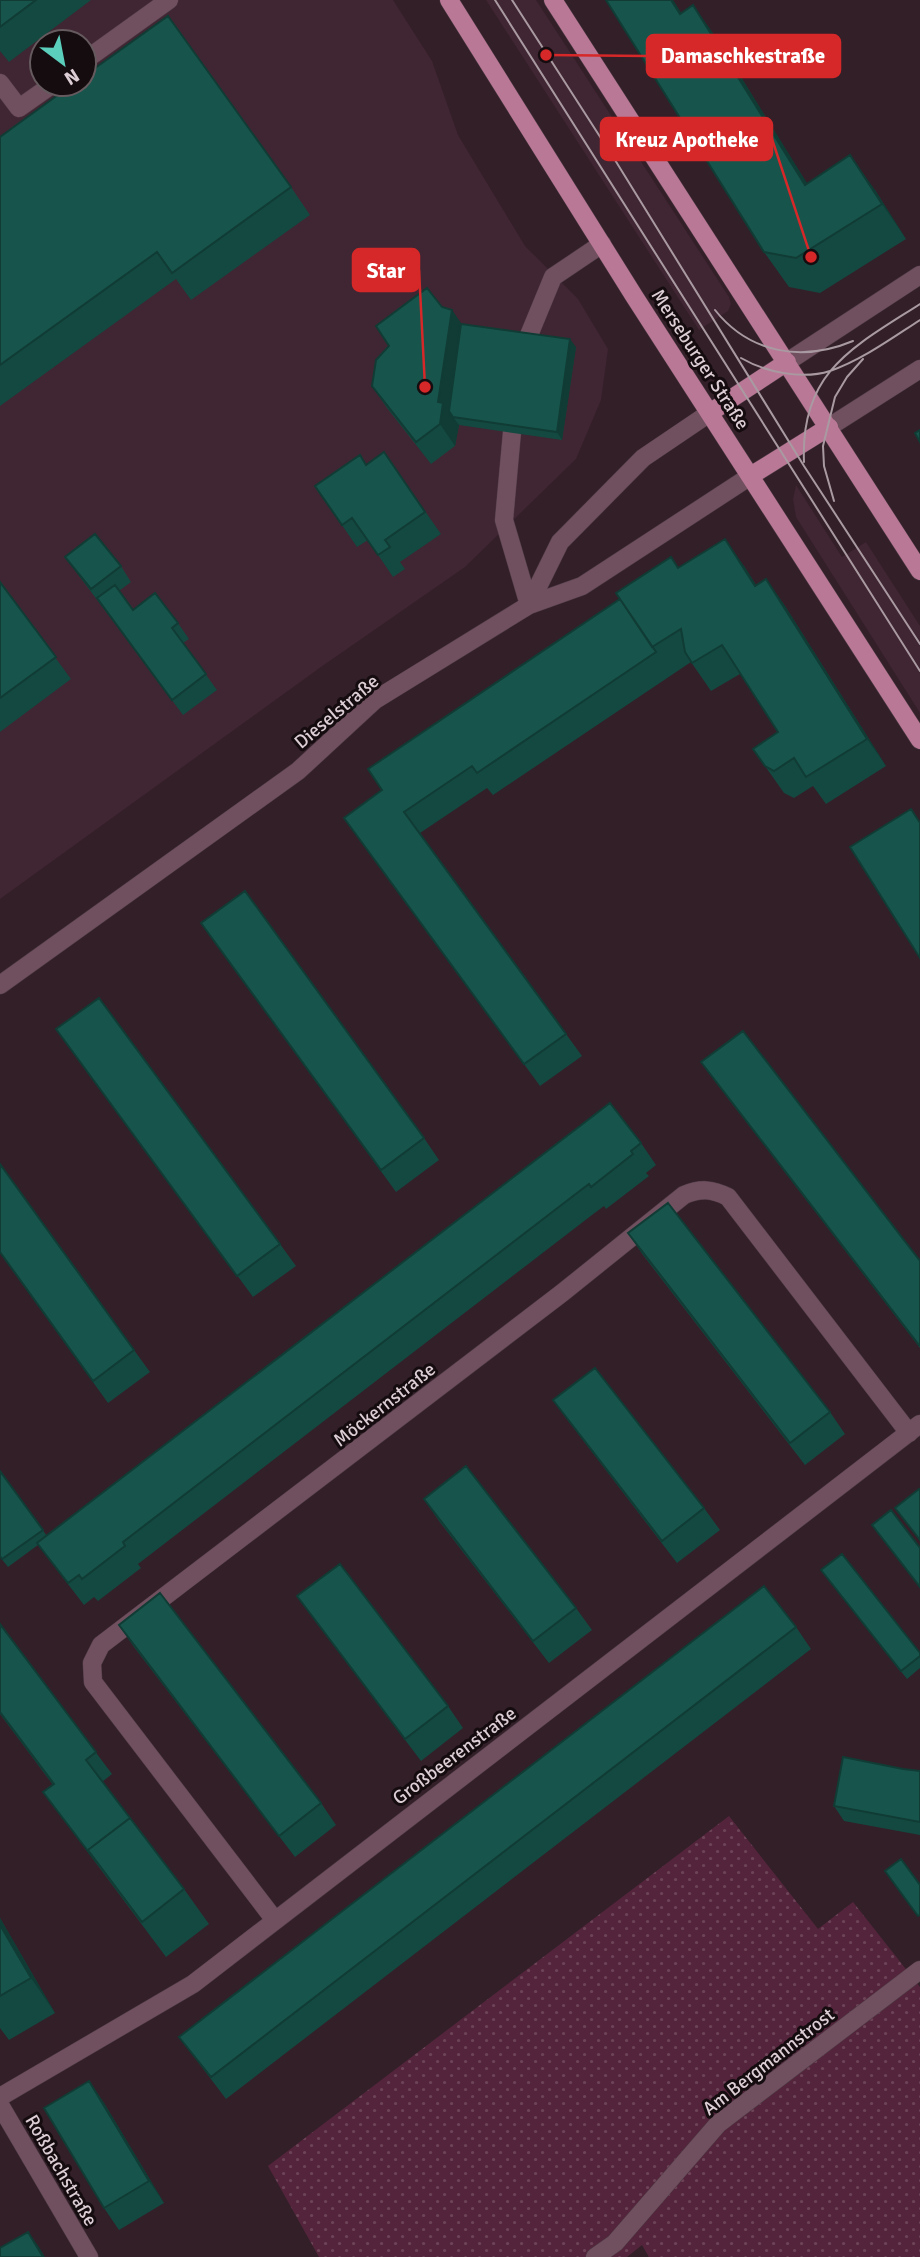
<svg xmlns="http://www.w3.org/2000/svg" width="920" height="2257" viewBox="0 0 920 2257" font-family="Signika,sans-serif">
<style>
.built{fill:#402532;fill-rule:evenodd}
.grass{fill:url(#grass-dots)}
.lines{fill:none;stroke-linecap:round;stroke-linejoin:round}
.minor-casing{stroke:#4e3b44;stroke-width:19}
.major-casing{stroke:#4e3b44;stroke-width:19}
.minor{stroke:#70505f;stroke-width:18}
.major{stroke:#ba7897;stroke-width:18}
.tram{stroke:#a99aa1;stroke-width:2}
.wall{fill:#144941}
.shaded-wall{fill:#103c35}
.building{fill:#17554c;stroke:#103c35;stroke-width:2}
.labels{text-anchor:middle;stroke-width:6;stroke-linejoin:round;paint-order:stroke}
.street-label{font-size:19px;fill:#dcced4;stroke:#150c10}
.leader{fill:none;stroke:#d62828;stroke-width:2.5}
.callout-dot{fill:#d62828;stroke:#150c10;stroke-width:2.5}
.callout{fill:#d62828;stroke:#d62828;stroke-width:2.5}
.callout-label{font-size:21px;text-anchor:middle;font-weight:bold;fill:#fff}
</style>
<defs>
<pattern id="grass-dots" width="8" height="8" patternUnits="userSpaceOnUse" patternTransform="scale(1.75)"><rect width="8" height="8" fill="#54243c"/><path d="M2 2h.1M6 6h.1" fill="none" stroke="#6c4357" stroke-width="1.8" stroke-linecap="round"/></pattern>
</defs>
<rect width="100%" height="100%" fill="#331f28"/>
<path class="built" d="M0 0H393L432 61 458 135 525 246 578 299 608 349 601 400 576 459 465 567 321 667 0 899ZM42 42H84V84H42Z
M486 0H536L729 297 731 304 728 311 699 330Z
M796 485 842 557 866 542 920 626V713L796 517 793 499Z"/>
<path class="grass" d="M729 1816 818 1929 853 1902 920 1987V2257H649L642 2245 627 2257H319L268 2166Z"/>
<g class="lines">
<defs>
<path id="minor" d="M84 61 169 0
M0 83 19 108 53 84
M527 340 553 277 602 244
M787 362 920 275
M829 427 920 369
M512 432 504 520 529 605
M529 605 560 542 643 458 711 412
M0 985 298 771 375 700 529 605 582 586 752 475
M274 1919 93 1682 92 1663 101 1645 562 1293 684 1195C701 1188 712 1189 728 1197L909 1433
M0 2097 193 1984 920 1424
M0 2105 89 2257
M595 2257 615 2243 718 2124 920 1970"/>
<path id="major" d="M449 0 634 296 920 740
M553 0 920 571
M711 412 787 362
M752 475 829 427"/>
</defs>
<use href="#minor" class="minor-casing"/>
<use href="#major" class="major-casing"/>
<use href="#minor" class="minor"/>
<use href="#major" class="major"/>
<path class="tram" d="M495 0 920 671
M512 0 615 160 804 466 920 644
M715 310C750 354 803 362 853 341
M741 358C765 372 802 380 830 371 862 360 892 338 920 320
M804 462C800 372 853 347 920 304
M834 501 824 466 823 446 835 397 847 377 863 359"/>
</g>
<path class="wall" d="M0 0H91L9 62 0 51Z
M673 0 681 13 718 40 807 184 875 190 906 239 820 293 789 287 764 252Z
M0 137 291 187 310 215 191 300 176 279 0 406Z
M442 307 452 310 461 324 576 347 562 440 459 425 455 446 431 464 387 408 372 386Z
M384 452 441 534 400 562 405 569 393 577 368 540 357 547 315 486 366 465Z
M65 557 121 566 131 582 119 591 133 610 178 623 189 639 183 643 217 690 183 715Z
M671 557 679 568 744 566 756 585 766 579 785 606 886 766 826 804 813 786 794 798 784 793 753 749 778 732 740 674 711 691 691 662 493 795 487 788 420 833 582 1056 540 1086 344 818 382 790Z
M0 582 71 679 0 732Z
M217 945 424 1138 439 1160 396 1192Z
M56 1029 280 1244 296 1266 253 1297Z
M701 1062 920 1261V1348L717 1084Z
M641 1143 656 1165 646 1173 649 1176 606 1209 604 1206 592 1215 138 1564 141 1568 98 1601 94 1597 84 1605 38 1545 8 1567 0 1557V1471L47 1536Z
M628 1233 830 1412 845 1434 805 1465 643 1255Z
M0 1253 134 1350 150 1372 108 1403Z
M553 1400 704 1508 720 1530 677 1563 569 1422Z
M424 1499 576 1608 592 1630 549 1663 439 1521Z
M821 1570 920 1653V1668L907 1679Z
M297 1596 448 1706 463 1728 421 1761 313 1618Z
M0 1624 112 1774 102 1782 184 1889 209 1924 166 1957 43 1792 53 1785 0 1714Z
M119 1625 321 1803 336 1825 295 1857 134 1647Z
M796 1627 811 1649 226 2099 179 2037Z
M903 1769 920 1771V1835L844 1821 834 1806Z
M0 1918 55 2013 9 2040 0 2028Z
M89 2081 104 2103 164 2203 119 2230 104 2208Z"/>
<path class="shaded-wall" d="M671 0H673L704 49Z
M693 5 718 40 830 220 805 185Z
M850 155 875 190 906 239 882 204Z
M452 310 467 332 453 417 459 425 455 446 440 424 438 402Z
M570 339 576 347 562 440 557 432Z
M725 539 744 566 774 613 755 586Z
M766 579 785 606 886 766 867 739Z
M0 1918 55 2013 31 1978 0 1925Z
M89 2081 104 2103 164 2203 149 2181Z
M28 2232 39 2247 45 2257H43Z"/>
<path class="building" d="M0 0H36L0 27Z
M606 0H671L680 14 693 5 805 185 850 155 882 204 796 258 764 252Z
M168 16 291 187 172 273 157 252 0 365V137L73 84H84V76Z
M427 288 442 307 452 310 438 402 443 403 440 424 416 442 372 386 376 360 389 346 376 326Z
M461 324 570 339 557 432 453 417 449 411Z
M920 430V442L915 433Z
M384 452 425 512 385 540 390 547 378 555 352 518 342 525 315 486 360 455 366 465Z
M95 534 121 566 91 589 65 557Z
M725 539 755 586 766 579 867 739 806 777 794 758 774 771 765 766 753 749 778 732 722 645 692 663 685 652 681 629 652 647 616 593 671 557 678 568Z
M0 582 56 657 0 698Z
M115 585 133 610 155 593 178 623 172 628 206 674 172 700 97 598Z
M620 599 656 652 477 773 472 766 404 812 566 1034 524 1064 344 818 382 790 368 769Z
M911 809 920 823V958L850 847Z
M245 891 424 1138 381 1170 201 923Z
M99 998 280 1244 237 1276 56 1029Z
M743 1031 920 1261V1344L919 1345 701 1062Z
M610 1103 641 1143 631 1151 633 1154 591 1187 589 1184 577 1193 123 1542 125 1546 82 1579 79 1575 68 1583 37 1543Z
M0 1164 134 1350 93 1381 0 1252Z
M668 1203 830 1412 790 1443 628 1233Z
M595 1368 704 1508 662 1541 553 1400Z
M466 1466 576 1608 533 1641 424 1499Z
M0 1471 43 1530 2 1559 0 1556Z
M919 1489 920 1491V1540L895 1508Z
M891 1510 920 1548V1587L872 1525Z
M842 1554 920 1653V1656L901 1671 821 1570Z
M340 1564 448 1706 405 1739 297 1596Z
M764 1586 796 1627 211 2077 179 2037Z
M160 1593 321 1803 279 1836 119 1625Z
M0 1624 96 1752 86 1760 130 1818 88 1850 97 1863 43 1792 54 1784 0 1712Z
M843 1757 903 1769 920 1771V1822L834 1806Z
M130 1818 184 1889 142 1922 88 1850Z
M901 1859 920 1885V1915L918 1916 885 1871Z
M0 1925 31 1978 0 1996Z
M89 2081 149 2181 104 2208 44 2108Z
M28 2232 43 2257H0V2248Z"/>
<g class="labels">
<g class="street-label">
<text transform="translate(701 359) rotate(57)" y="7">Merseburger Straße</text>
<text transform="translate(336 711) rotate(-40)" y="7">Dieselstraße</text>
<text transform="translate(384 1404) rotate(-38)" y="7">Möckernstraße</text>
<text transform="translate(454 1755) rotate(-37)" y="7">Großbeerenstraße</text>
<text transform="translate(768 2061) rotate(-38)" y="7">Am Bergmannstrost</text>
<text transform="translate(62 2170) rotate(60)" y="7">Roßbachstraße</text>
</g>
</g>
<path class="leader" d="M546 55L647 56M811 257L772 139M425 387L419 270"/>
<g class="callout-dot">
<circle cx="546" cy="55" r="7"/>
<circle cx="811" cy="257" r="7"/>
<circle cx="425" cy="387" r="7"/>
</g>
<g class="callout">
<rect x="647" y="35" width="193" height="42" rx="7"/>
<rect x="601" y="118" width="171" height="42" rx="7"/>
<rect x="353" y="249" width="66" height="42" rx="7"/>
</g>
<g class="callout-label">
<text x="743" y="63">Damaschkestraße</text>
<text x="687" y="147">Kreuz Apotheke</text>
<text x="386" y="278">Star</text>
</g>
<g transform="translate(63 63) rotate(148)"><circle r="33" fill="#150c10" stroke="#655a5e" stroke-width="2"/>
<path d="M0-5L12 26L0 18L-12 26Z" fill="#5bcebc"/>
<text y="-10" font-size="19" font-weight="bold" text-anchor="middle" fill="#dcced4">N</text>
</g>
</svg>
